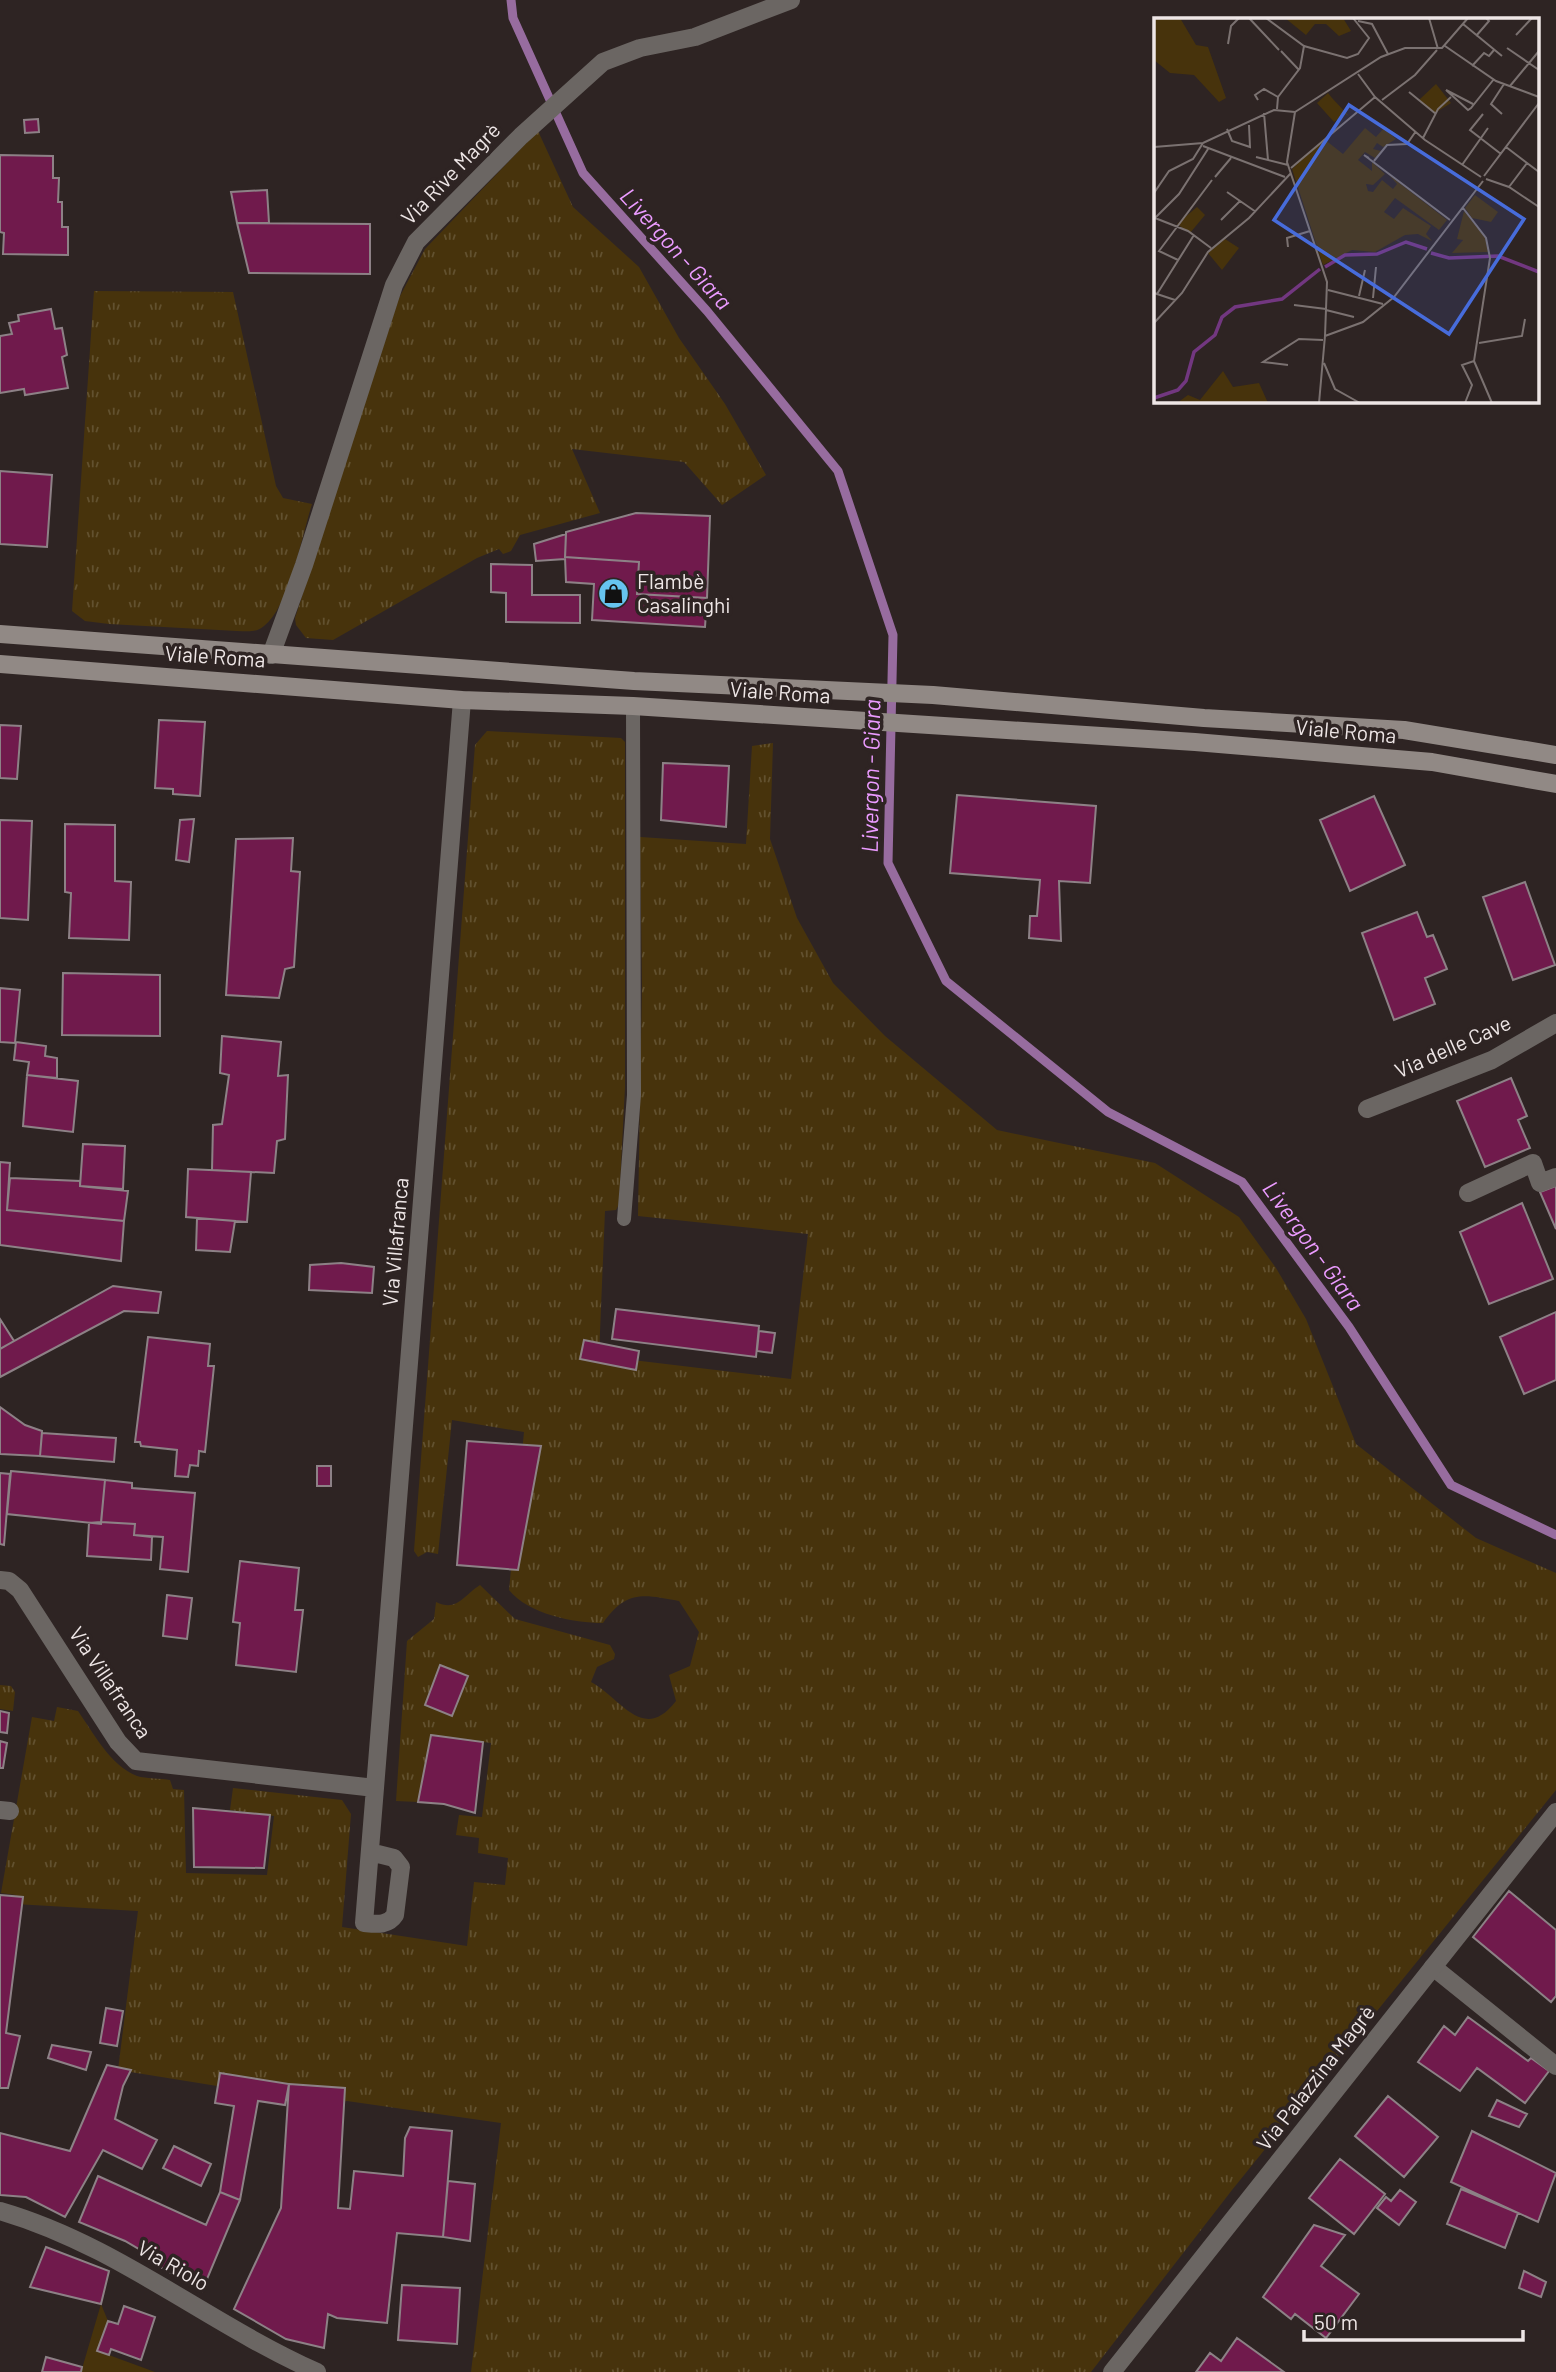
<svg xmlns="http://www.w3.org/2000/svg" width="1556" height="2372" viewBox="0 0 1556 2372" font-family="Barlow,sans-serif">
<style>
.grass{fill:url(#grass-tufts)}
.pitch{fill:#47330c}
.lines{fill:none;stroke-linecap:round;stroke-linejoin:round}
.stream{stroke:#976c9f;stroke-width:9}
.building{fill:#701a4c;stroke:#8d8186;stroke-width:2}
.service{stroke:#6b6663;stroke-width:14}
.minor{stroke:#6b6663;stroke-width:18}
.tertiary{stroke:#6b6663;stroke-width:18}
.secondary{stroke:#918985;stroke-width:18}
.labels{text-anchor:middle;stroke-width:7;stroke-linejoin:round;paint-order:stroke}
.street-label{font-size:21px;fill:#eee6e6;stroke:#2e2423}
.poi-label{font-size:21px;fill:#eee6e6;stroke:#2e2423;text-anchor:start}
.water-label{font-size:23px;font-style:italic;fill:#eb9bff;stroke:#2e2423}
.inset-river{fill:none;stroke:#723780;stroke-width:3.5}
.inset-road{fill:none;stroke:#7b7271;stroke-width:2}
.view{fill:#476cdb;fill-opacity:0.15;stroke:#476cdb;stroke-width:3.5}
.inset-edge{fill:none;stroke:#eee6e6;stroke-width:3.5}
</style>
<defs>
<pattern id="grass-tufts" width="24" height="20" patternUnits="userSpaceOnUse" patternTransform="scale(1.75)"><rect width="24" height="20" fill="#47330c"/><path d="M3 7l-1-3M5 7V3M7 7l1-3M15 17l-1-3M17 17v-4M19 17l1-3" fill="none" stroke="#62512f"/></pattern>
</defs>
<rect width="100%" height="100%" fill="#2e2423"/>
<path class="grass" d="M538 131 573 207 639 267 679 338 725 404 766 475 722 505 684 462 572 449 600 513 520 535 511 551 503 554 499 549 477 558 333 640 306 638 296 625 295 618 399 298 425 249Z
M94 291 233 292 276 486 283 498 312 504C302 535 289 607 264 626 256 633 247 631 237 631L109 624 85 621 72 611Z
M487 731 621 738 625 742V1087L619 1204 616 1210 605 1211 599 1356 791 1379 808 1234 638 1216 642 986 640 837 746 844 752 746 773 743 770 839 797 918 833 983 885 1036 997 1130 1155 1163 1239 1217 1276 1268 1306 1319 1356 1444 1476 1538 1556 1573V1790L1232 2190 1091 2372H471L501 2123 347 2101 330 2104 118 2070 138 1911 15 1904 16 1895 1 1893 32 1717 54 1721 57 1707 78 1711C94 1734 110 1765 137 1776 146 1779 160 1778 170 1780L173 1789 184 1790 186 1873 267 1875 274 1816 230 1810 233 1788 342 1800 351 1814 342 1927 467 1946 474 1882 505 1885 508 1858 478 1853 479 1838 456 1835 459 1815 482 1817 491 1743 452 1738 418 1802 396 1801 407 1641 434 1619 436 1602C457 1612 463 1596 480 1585L515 1619 610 1645 615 1654 614 1659 597 1667 591 1682C621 1698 643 1744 676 1701L669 1675 690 1666 699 1632 679 1601C643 1594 626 1590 603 1623 574 1623 528 1614 509 1590L524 1432 452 1420 438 1554 427 1552 418 1557 414 1551 475 745Z
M0 1685 11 1686 15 1692 13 1711 0 1709Z"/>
<path class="pitch" d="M101 2304 108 2321 98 2351 155 2372H81Z"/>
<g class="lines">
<path class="stream" d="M511 0 513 18 583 173 707 311 838 471 893 635 888 863 946 981 1108 1112 1242 1182 1349 1327 1451 1485 1556 1535"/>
</g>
<path class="building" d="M38 119 39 132 25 133 24 120Z
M0 155 53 156V178H59L58 202H62V227H68V255L3 254 4 233 0 232Z
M267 190 269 223H237L231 192Z
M237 223 370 224V274L249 273Z
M51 309 55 329 62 328 67 355 62 357 68 388 25 395 24 389 0 393V336L12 334 9 323 19 321 18 315Z
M0 471 52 475 47 547 0 544Z
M636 513 710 516 707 598 637 594 639 562 565 557 566 532Z
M566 534 565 559 536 561 534 544Z
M565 557 639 562 637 594 707 598 705 627 592 620 594 584 566 582Z
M491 564 532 565V595H580V623L506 622V593L491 592Z
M159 720 205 722 200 796 173 794V789L155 788Z
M0 725 21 726 17 779 0 778Z
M663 763 729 766 726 827 661 820Z
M957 795 1096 806 1090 883 1059 881 1061 941 1029 938 1030 916H1037L1040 880 950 873Z
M1374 796 1405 865 1350 891 1320 820Z
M194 819 189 862 176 860 180 820Z
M0 820 32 821 28 920 0 918Z
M65 824 115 825V881L131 882 129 940 69 938 71 893 65 892Z
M293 838 291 871 300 872 294 967 285 969 279 998 226 995 236 839Z
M1525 882 1555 965 1513 980 1483 897Z
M1417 912 1427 937 1433 935 1447 969 1425 978 1435 1004 1394 1020 1362 933Z
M63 973 160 975V1036L62 1035Z
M0 988 20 990 15 1043 0 1042Z
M222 1036 281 1042 278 1076 288 1075 285 1139 277 1141 274 1173 212 1170 213 1125 222 1124 229 1075 220 1073Z
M16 1042 46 1046 45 1056 57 1058V1078L27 1075 29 1062 14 1060Z
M27 1075 78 1081 73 1132 23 1126Z
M1511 1078 1527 1116 1518 1120 1530 1148 1485 1167 1457 1101Z
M83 1144 125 1146 123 1189 80 1186Z
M0 1162 10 1163 7 1210 124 1221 121 1261 0 1245Z
M188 1169 251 1172 247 1222 186 1217Z
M10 1178 80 1181V1186L128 1191 124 1221 7 1210Z
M1556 1186V1229L1540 1192Z
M1522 1203 1553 1279 1489 1304 1460 1232Z
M197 1218 235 1221 230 1252 196 1250Z
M341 1263 374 1267 372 1293 309 1290 310 1265Z
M113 1286 161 1292 158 1313 124 1311 0 1377V1349Z
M616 1309 759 1326 756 1357 612 1339Z
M1556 1312V1380L1524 1394 1500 1337Z
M0 1319 14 1341 0 1349Z
M759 1331 775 1333 772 1353 757 1351Z
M148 1337 210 1344 208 1366H214L205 1452 199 1451 198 1466 190 1465 188 1477 175 1476 177 1450 141 1446 140 1442H135Z
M584 1340 639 1351 636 1370 580 1359Z
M0 1407 25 1425 42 1431 40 1456 0 1454Z
M42 1433 116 1438 114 1462 40 1456Z
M467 1441 541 1446 518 1570 457 1565Z
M317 1466H331V1486H317Z
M11 1471 105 1480 101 1524 7 1514Z
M0 1473 10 1474 4 1545 0 1544Z
M105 1480 132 1483V1488L195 1493 188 1572 160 1569 163 1537 134 1535 135 1524 101 1522Z
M101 1522 135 1524 134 1535 152 1537 151 1560 87 1556 89 1523Z
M240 1561 299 1568 295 1610H303L296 1672 236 1665 240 1623 233 1622Z
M167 1595 192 1598 187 1639 163 1636Z
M440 1665 468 1676 452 1716 425 1705Z
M0 1711 9 1713 7 1733 0 1732Z
M431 1735 483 1742 475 1813 444 1804 418 1802Z
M0 1741 7 1743 3 1768H0Z
M193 1808 270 1815 264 1868 194 1867Z
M1509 1891 1556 1930V1996L1551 2002 1473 1937Z
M0 1895 23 1897 6 2033 20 2036 8 2088H0Z
M106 2008 123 2011 117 2046 100 2043Z
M1468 2017 1528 2061 1531 2058 1549 2071 1525 2103 1477 2068 1460 2091 1418 2062 1444 2026 1455 2035Z
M52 2045 91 2052 86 2070 48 2058Z
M107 2065 131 2070 123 2086 115 2119 157 2140 142 2169 103 2150 65 2217 26 2197 0 2195V2133L70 2151Z
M220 2073 289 2084 285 2105 258 2101 240 2200 220 2192 234 2106 215 2103Z
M289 2084 345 2088 338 2208 350 2209 354 2171 403 2176 405 2138 410 2127 452 2131 443 2237 397 2233 387 2323 337 2318 328 2314 324 2348 286 2339 234 2309 281 2208Z
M1388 2096 1438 2137 1404 2177 1355 2136Z
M1497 2100 1527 2114 1519 2127 1489 2116Z
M1472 2131 1556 2173 1538 2222 1451 2182Z
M174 2146 211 2164 201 2186 163 2168Z
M1340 2159 1385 2194 1354 2234 1309 2198Z
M98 2176 206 2225 220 2192 240 2200 202 2291 157 2265 159 2261 125 2241 79 2222Z
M448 2181 475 2184 470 2241 443 2237Z
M1461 2189 1518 2213 1505 2248 1447 2224Z
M1400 2190 1416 2202 1399 2225 1377 2208 1386 2197 1391 2201Z
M1314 2225 1345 2235 1321 2266 1359 2294 1326 2338 1295 2314 1291 2319 1263 2297Z
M46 2247 109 2271 101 2304 30 2287Z
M1524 2271 1546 2282 1541 2297 1519 2288Z
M402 2285 460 2288 457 2344 398 2340Z
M124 2306 155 2317 141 2360 111 2349 109 2355 97 2351 108 2321 118 2324Z
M1237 2338 1284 2372H1196L1210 2353 1221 2361Z
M46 2357 82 2367 81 2372H42Z"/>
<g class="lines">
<path class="service" d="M624 1219 634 1095 633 706"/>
<path class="minor" d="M271 655 304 565 394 285 416 242 521 136 603 62 640 48 695 37 791 0
M1367 1109 1492 1060 1556 1023
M1468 1193 1533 1163 1540 1183 1556 1177
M0 1580 9 1581 20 1590 118 1742 136 1761 375 1788
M0 1810 10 1811
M370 1852 394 1858 401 1867 395 1915C388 1926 376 1924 364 1923L375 1788 462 700
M1433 1967 1556 2066"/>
<path class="tertiary" d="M0 2211C117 2245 207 2323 317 2372
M1112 2372 1556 1812"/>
<path class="secondary" d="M0 634 634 681 933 695 1204 718 1404 730 1556 755
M0 664 462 700 633 706 1195 742 1432 762 1556 784"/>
</g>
<defs>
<symbol id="shop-disc" viewBox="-11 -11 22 22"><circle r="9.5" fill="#66c4ef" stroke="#2e2423"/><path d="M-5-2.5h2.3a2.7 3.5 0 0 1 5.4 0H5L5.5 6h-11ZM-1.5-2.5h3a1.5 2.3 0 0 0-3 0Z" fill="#111"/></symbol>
</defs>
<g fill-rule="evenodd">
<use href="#shop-disc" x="596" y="576" width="35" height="35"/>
</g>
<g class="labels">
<g class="street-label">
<text transform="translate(451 174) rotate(-46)" y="7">Via Rive Magrè</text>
<text transform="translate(215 657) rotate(4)" y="7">Viale Roma</text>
<text transform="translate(780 693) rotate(4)" y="7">Viale Roma</text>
<text transform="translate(1346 732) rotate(5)" y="7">Viale Roma</text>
<text transform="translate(1453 1047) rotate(-24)" y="7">Via delle Cave</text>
<text transform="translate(396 1242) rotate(-85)" y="7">Via Villafranca</text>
<text transform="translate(110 1683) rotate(56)" y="7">Via Villafranca</text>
<text transform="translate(1316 2078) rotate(-52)" y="7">Via Palazzina Magrè</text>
<text transform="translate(173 2266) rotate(30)" y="7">Via Riolo</text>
</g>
<g class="poi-label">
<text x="637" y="589">Flambè<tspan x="637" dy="24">Casalinghi</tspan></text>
</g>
<g class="water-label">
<text transform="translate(676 249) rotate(48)" y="8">Livergon - Giara</text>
<text transform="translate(871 776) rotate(-89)" y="8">Livergon - Giara</text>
<text transform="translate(1313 1246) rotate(54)" y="8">Livergon - Giara</text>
</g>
</g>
<g transform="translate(1154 18)">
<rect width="385" height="385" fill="#2e2423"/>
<path d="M282 66 297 85 281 95 265 82ZM211 110 222 119 230 110 242 121 229 129 223 125 219 131 227 133 221 140 211 134 204 142 218 153V144L231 156 219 167 212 166 214 173 219 174 228 162 239 171 243 166 235 157 293 202 285 212 241 180 230 194 240 201 249 190 277 208 272 216 278 223 264 216 251 217 221 234 198 232 169 247 138 151 170 121 189 136ZM321 177 344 194 337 204 318 200 311 190ZM310 193 331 219 334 234 298 235 309 222 303 221Z" fill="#47330c"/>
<path d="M0 0H26L42 27 54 29 72 80 65 84 40 57 16 55 0 42ZM131 0H189L197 13 185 18 172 6H161L152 17ZM69 353 79 369 105 365 114 385H23L34 377 46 382Z" fill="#47330c"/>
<path d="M43 189 51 197 36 215 23 206ZM71 221 85 230 68 252 54 235Z" fill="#47330c"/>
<path d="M174 75 178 80 195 98 191 96 180 104 163 85Z" fill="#47330c"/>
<path class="inset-river" d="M277 235 295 240 344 238 385 254M171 249 191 237 223 236 252 224 273 231M0 380 24 372 32 363 40 334 61 317 68 299 81 289 128 281 166 251"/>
<path class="inset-road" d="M95 0 125 32M112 0 150 28 193 40 204 36 215 20 199 0M275 0 284 31M204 3 218 6 234 36M309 6 348 38M362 17 378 0M322 18 335 3 332 0M74 26 77 8 85 0M291 28 342 63 385 79M353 30 385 52M127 33 145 52M318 48 330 35 335 38 340 32M204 56 221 79 271 122 327 159M356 68 385 33M255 74 282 96M104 82 101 77 110 71 124 79M228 82 261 57 283 32M319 86 292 72 314 92 317 90 340 61M123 91 124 79 146 50 150 28M141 94 133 144 173 264 171 318M141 94 227 39 251 30H288L314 0M110 95 114 142M329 96 316 112 347 136M348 96 337 86 350 66M73 111 78 123 96 129 95 107M269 120 284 91 297 79M49 128 131 159M0 129 49 125 120 92 141 94M352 129 385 154M102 139 134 147M215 140 210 137 296 202M220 143 233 127 253 126 262 113M308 147 334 110M137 150 221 79M330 158 385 85M61 159 77 140M332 161 355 169 385 189M355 169 373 145M73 174 102 194M0 175 15 153 39 141 49 125M309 190 332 220 336 240 320 343 338 385M1 200 34 213 57 230M0 201 25 176 54 131M67 202 86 183M134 229 133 220 156 213M24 242 5 233 58 162M174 272 229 286M0 275 21 282M3 276 40 217M205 278 211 252M219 280 222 249M140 287 172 291M172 292 200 299M0 305 28 275 54 234 95 200 137 155M171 318 209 304 240 279 329 163M325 325 368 318 371 301M170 345 181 371 206 385M134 347 109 344 145 321 169 322M165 385 171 318M311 385 318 367 308 347 320 343"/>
<path class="view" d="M195 87 370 201 295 316 120 202Z"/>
<rect width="385" height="385" class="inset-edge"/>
</g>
<path d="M1304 2330v10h219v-10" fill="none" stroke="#eee6e6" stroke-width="3.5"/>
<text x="1314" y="2330" font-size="21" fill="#eee6e6" stroke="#2e2423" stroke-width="5" paint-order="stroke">50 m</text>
</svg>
